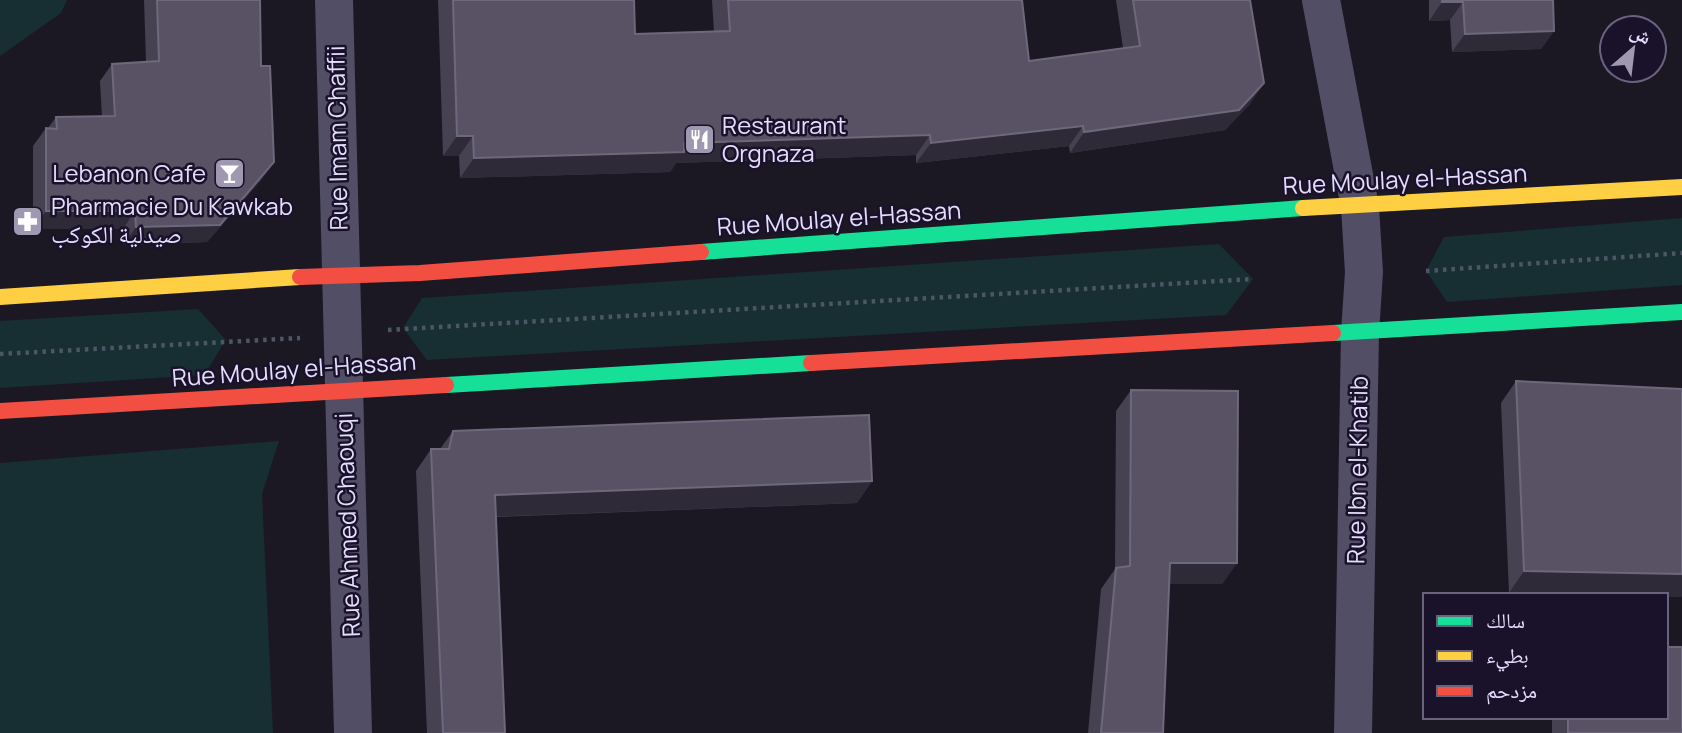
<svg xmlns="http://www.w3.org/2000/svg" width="1682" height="733" viewBox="0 0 1682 733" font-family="Manrope,'Noto Naskh Arabic',sans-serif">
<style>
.green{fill:#172e32}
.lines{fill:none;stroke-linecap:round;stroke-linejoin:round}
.path{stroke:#4c5665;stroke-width:4.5;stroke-dasharray:3.5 5;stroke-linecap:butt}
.street{stroke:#514e65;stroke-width:38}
.fast{stroke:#16e098;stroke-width:16}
.slow{stroke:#ffcf43;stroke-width:16}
.jam{stroke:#f24e42;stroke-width:16}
.wall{fill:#474252}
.shaded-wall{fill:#2e2a38}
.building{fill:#585264;stroke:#6e687c;stroke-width:2}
.labels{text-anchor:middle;stroke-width:5;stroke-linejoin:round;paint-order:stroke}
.poi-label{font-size:24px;fill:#e4ddfd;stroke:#19122a;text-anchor:start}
.street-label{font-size:24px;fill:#e4ddfd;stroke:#19122a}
</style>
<rect width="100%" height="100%" fill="#1b1824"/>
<path class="green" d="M0 0H67L61 13 0 56Z
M1682 218V285L1447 302 1426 271 1444 237Z
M1219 244 1253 279 1226 315 427 360 403 328 422 298Z
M198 309 226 340 204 375 0 388V321Z
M279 441 262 494 273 733H0V463Z"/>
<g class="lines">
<path class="path" d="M1426 271 1682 253
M388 330 1253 279
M0 354 300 338"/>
<path class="street" d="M334 0 353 733
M1321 0 1360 207 1364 272 1360 333 1353 733"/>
<path class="fast" d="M701 252 1303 208
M1333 333 1682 312
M446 385 811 363"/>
<path class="slow" d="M1303 208 1682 187
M0 297 300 277"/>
<path class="jam" d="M300 277 420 273 701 252
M811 363 1333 333
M0 411 446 385"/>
</g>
<path class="wall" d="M144 0H260L262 179 207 242 123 245V229H33V146L46 128H48L56 117H102L100 81 112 64 146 62Z
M438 0H634L635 34 714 32 712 0H1022L1029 61 1123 48 1116 0H1250V104L1225 130 1070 153 1069 146 916 163V155L676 163 670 172 460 178 459 156H443Z
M1429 0H1553L1554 31 1541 49 1452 52 1450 20 1429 21Z
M1516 381 1682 597 1666 596V595L1509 593 1501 403Z
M1131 390 1237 563 1222 584H1169L1163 733H1088L1101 589 1115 569 1116 411Z
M453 431 872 481 857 503 496 517 505 733H427L416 471 431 449H440Z
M1552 717H1666L1682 733H1552Z"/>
<path class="shaded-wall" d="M1442 2H1463L1450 20 1429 21Z
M1554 31 1541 49 1452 52 1465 34Z
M1264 83 1250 104 1225 130 1070 153 1084 132Z
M1083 126 1069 146 916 163 931 143Z
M930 135 916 155 676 163 670 172 460 178 474 158 684 143Z
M457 136H473L459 156H443Z
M274 162 262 179 207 242 123 245 136 227Z
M46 211H135L123 229H33Z
M872 481 857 503 480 517 495 495Z
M1170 563H1237L1222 584H1155Z
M1524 571 1682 574V597L1666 596V595L1509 593Z"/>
<path class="building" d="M157 0H260L261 66H270L274 162 220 225 136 227 135 211H46V128L57 129 56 117 115 116 112 64 159 61Z
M453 0H634L635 34 730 31 728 0H1022L1029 61 1140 46 1133 0H1250L1264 83 1239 110 1084 132 1083 126 931 143 930 135 684 143V152L474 158 473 136H457Z
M1442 0H1553L1554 31 1465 34 1463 2H1442Z
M1516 381 1682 389V574L1524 571Z
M1131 390 1238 391 1237 563H1170L1163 733H1101L1116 568 1130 566Z
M869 415 872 481 495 495 505 733H443L431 449H449L453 431Z
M1666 647H1682V733H1568V717H1666Z"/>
<defs>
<symbol id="restaurant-square" viewBox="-11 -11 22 22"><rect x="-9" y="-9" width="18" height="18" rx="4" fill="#9e98b1" stroke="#19122a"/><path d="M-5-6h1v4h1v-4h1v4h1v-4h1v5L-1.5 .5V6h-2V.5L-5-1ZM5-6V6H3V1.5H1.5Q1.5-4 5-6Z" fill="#fff"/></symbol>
<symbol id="bar-square" viewBox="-11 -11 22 22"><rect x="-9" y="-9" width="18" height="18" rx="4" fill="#9e98b1" stroke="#19122a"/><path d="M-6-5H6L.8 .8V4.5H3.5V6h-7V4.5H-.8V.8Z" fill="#fff"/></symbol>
<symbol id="pharmacy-square" viewBox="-11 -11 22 22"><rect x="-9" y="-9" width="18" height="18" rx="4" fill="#9e98b1" stroke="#19122a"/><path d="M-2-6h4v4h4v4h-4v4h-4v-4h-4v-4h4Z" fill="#fff"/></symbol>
</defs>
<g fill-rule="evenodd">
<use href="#restaurant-square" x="682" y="122" width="35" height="35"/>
<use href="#bar-square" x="212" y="156" width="35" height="35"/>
<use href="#pharmacy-square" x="10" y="204" width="35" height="35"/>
</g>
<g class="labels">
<g class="poi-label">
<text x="722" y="134">Restaurant<tspan x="722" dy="28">Orgnaza</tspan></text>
<text x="206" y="182" text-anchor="end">Lebanon Cafe</text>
<text x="51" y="215">Pharmacie Du Kawkab<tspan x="51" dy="28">صيدلية الكوكب</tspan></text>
</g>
<g class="street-label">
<text transform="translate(338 138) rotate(-91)" y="8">Rue Imam Chaffii</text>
<text transform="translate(1405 180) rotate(-3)" y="8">Rue Moulay el-Hassan</text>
<text transform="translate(839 219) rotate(-4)" y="8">Rue Moulay el-Hassan</text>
<text transform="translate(294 370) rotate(-4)" y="8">Rue Moulay el-Hassan</text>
<text transform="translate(1358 470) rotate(-89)" y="8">Rue Ibn el-Khatib</text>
<text transform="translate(348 525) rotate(-92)" y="8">Rue Ahmed Chaouqi</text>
</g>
</g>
<rect x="1423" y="593" width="245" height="126" fill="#19122a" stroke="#6a637e" stroke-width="2"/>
<rect x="1437" y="616" width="35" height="10" fill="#16e098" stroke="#6a637e" stroke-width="2"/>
<text x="1486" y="628" font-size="21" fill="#e4ddfd">سالك</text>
<rect x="1437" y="651" width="35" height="10" fill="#ffcf43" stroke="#6a637e" stroke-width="2"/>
<text x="1486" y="663" font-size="21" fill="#e4ddfd">بطيء</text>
<rect x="1437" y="686" width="35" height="10" fill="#f24e42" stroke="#6a637e" stroke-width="2"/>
<text x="1486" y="698" font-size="21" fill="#e4ddfd">مزدحم</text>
<g transform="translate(1633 49) rotate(28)"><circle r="33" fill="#19122a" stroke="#6a637e" stroke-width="2"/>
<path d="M0-5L12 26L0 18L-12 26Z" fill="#9e98b1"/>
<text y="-10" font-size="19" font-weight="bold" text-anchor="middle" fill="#e4ddfd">ش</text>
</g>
</svg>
